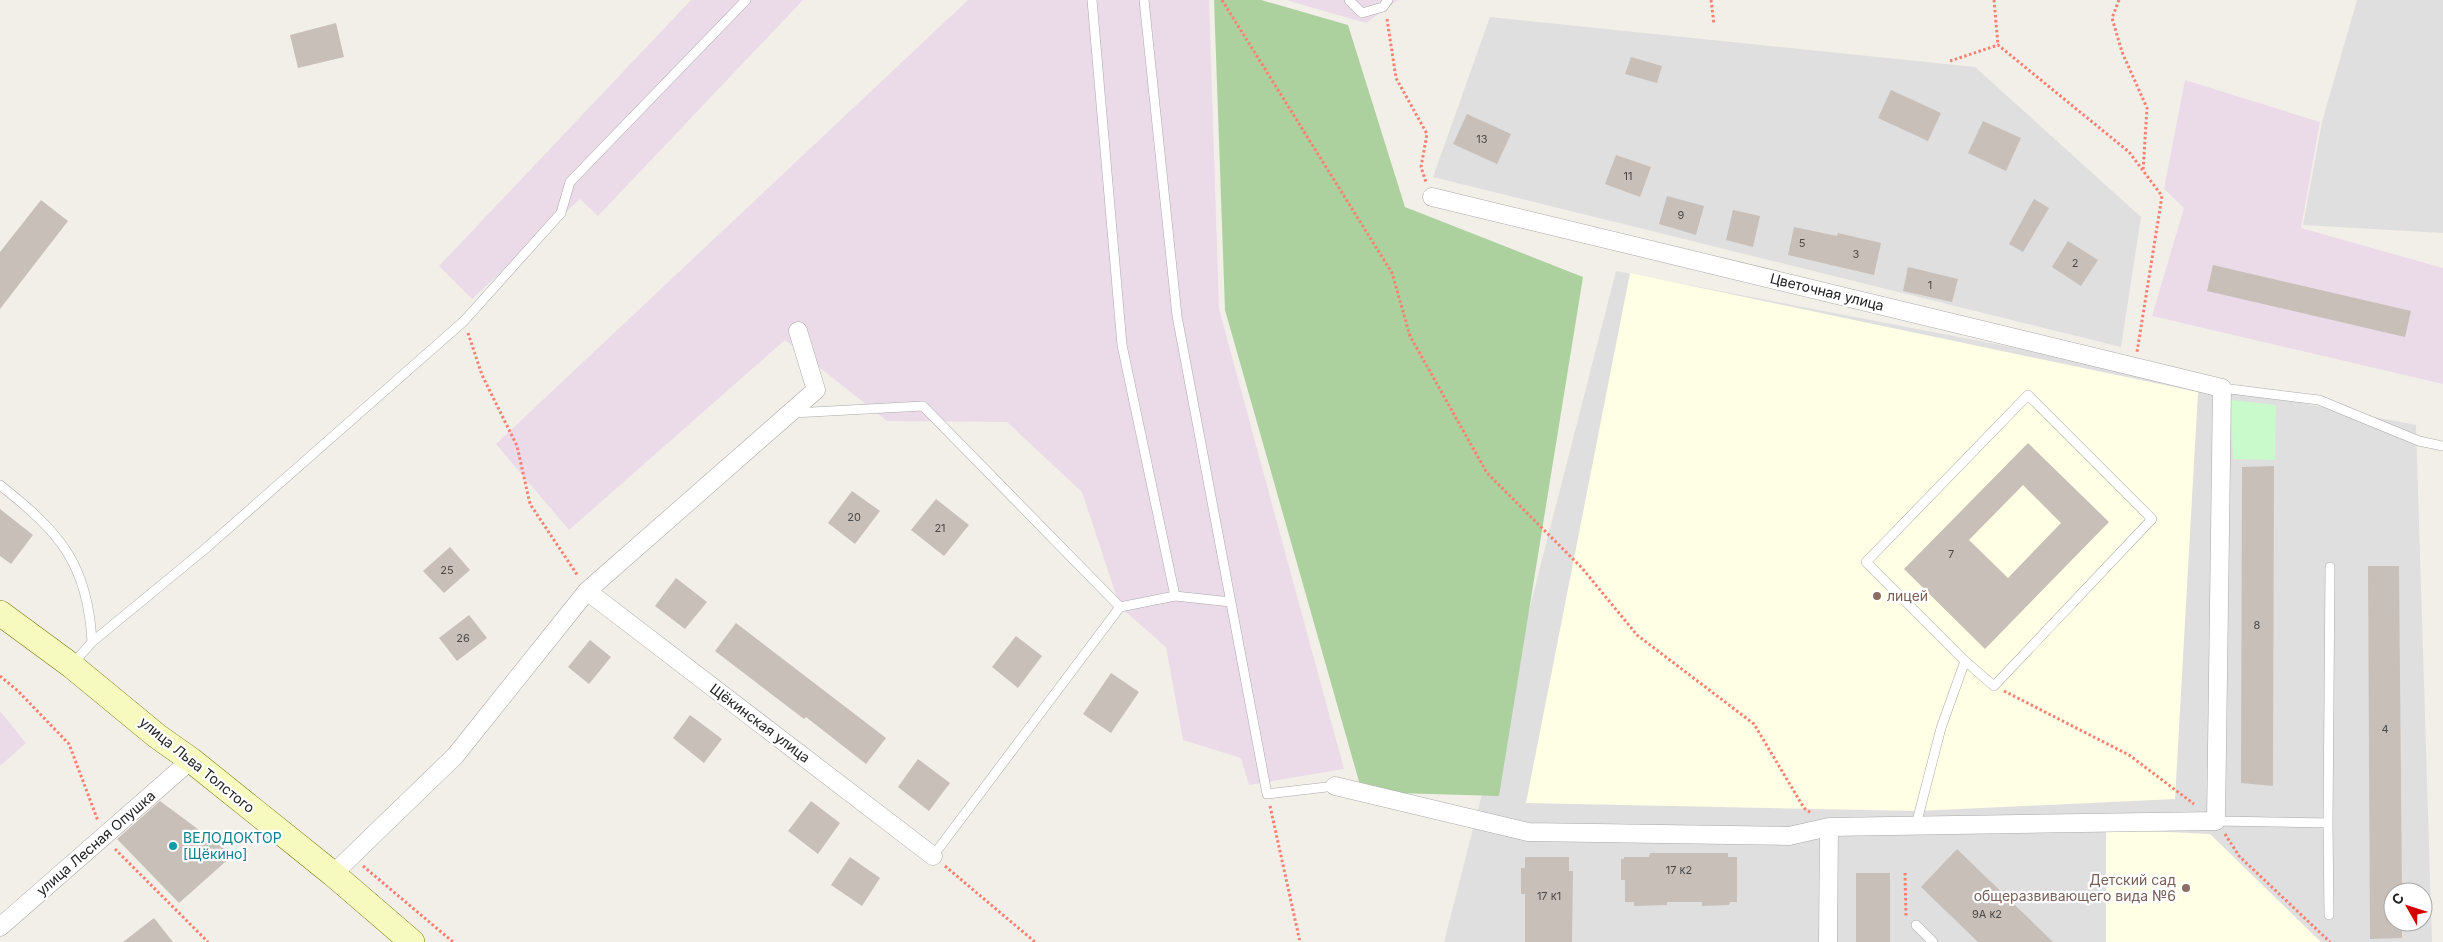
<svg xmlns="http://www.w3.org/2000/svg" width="2443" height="942" viewBox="0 0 2443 942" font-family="Inter,sans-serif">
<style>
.residential{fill:#e0dfdf;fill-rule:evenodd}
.industrial{fill:#ebdbe8}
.education{fill:#ffffe5}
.forest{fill:#add19e}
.park{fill:#c8facc}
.building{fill:#c7bfb8;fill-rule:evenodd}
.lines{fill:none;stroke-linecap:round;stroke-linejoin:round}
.service-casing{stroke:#a9a9a9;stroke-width:10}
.minor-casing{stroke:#a9a9a9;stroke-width:19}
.secondary-casing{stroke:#707d05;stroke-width:26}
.path{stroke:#fa8072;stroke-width:3;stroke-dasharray:2.5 2.5;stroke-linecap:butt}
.service{stroke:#fff;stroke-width:9}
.minor{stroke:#fff;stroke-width:18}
.secondary{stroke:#f7fabf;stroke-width:25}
.education-dot{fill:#8d6e63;stroke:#fff;stroke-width:2}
.culture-dot{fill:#0f9aa8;stroke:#fff;stroke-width:2}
.labels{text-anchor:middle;stroke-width:4.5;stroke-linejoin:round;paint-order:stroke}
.number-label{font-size:11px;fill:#4b4948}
.street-label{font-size:14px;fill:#222;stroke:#fff}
.education-label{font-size:14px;fill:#785e54;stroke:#fff;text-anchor:start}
.culture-label{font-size:14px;fill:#0d838f;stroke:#fff;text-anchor:start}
</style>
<rect width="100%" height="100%" fill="#f2efe9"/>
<path class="residential" d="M2357 0H2443V233L2303 225 2322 122Z
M1490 17 1975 67 2141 217 2121 347 1433 177Z
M1616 271 2416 425 2432 942H1444ZM2393 892H2423V922H2393Z"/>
<path class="industrial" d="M691 0H803L598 216 580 199 472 299 439 266Z
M968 0H1209L1219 309 1344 769 1249 785 1241 758 1183 740 1166 647 1120 607 1082 492 1007 422 887 421 785 340 569 530 496 444Z
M1286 0H1398L1366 23Z
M2185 80 2320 122 2301 228 2443 268V384L2152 316 2184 208 2164 189Z
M0 711 26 743 0 766Z"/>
<path class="education" d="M1630 273 2198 392 2175 799 1918 811 1526 803Z
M2106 829 2210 834 2321 942H2106Z"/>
<path class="forest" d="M1214 0H1261L1348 25 1405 207 1583 277 1499 796 1362 792 1225 310Z"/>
<path class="park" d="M2231 400 2276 405 2275 460 2233 459Z"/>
<path class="building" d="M336 23 344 57 298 68 290 35Z
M1631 57 1662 66 1657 83 1625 74Z
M1891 90 1941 113 1928 141 1878 118Z
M1467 114 1511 134 1497 164 1453 144Z
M1983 121 2021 138 2006 171 1968 153Z
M1616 155 1651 167 1640 197 1605 184Z
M1667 196 1704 206 1696 235 1659 224Z
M2034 199 2049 208 2023 252 2009 244Z
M41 200 68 221 0 309V252Z
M1733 210 1760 216 1753 247 1726 240Z
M1794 227 1837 236 1838 233 1881 243 1874 275 1788 255Z
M2068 241 2098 260 2081 286 2052 267Z
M2213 265 2411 311 2405 337 2207 291Z
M1908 267 1958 279 1952 302 1903 291Z
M2028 443 2109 522 1985 649 1904 569ZM2023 485 2061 523 2008 578 1969 540Z
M2274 466 2273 786 2241 783 2242 467Z
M852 491 880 511 855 544 828 523Z
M936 499 969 525 944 556 911 530Z
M0 509 33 535 11 564 0 556Z
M450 547 470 570 444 593 423 571Z
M2368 566H2399L2402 892H2393V922H2402V938L2370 939Z
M676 578 707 602 685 629 655 606Z
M469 615 487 638 457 661 439 638Z
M736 623 886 738 866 764 806 717 804 719 715 651Z
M1016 636 1042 656 1018 688 992 667Z
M590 640 611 657 589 684 568 667Z
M1111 673 1139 692 1111 733 1083 714Z
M690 715 722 739 704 763 673 738Z
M918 759 950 783 929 811 898 787Z
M160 801 233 855 179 903 117 839Z
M811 801 840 823 818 854 788 831Z
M1957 849 2053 942H1978L1921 887Z
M1650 853H1728V857H1737V902H1730L1729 905 1702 906V902H1667V905L1634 906V902H1625V880H1621V859H1624V857H1649Z
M850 857 880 878 862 906 831 885Z
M1525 857H1569V871H1573L1572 942H1525V894H1521V868H1525Z
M1856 873H1890V942H1856Z
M154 918 173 942H123Z"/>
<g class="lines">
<defs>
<path id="service" d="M1092 0 1122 345 1175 596 1231 602
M1144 0 1177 316 1267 794 1335 786
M1349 0 1362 13 1383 7 1388 0
M2222 388 2319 400 2419 441 2443 446
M793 413 923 406 1120 607 1175 596
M0 485C59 532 88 563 92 642
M72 665 92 642 205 549 464 321 561 213 570 182 746 0
M2216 821 2328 823 2330 567
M2328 823 2329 915
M1916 825 1941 728 1965 661 1994 686 2152 519 2028 395 1866 562 1965 661
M933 856 1120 607
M1916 925 1933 942"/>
<path id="minor" d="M587 591 933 856
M1335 786 1528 832 1789 836 1829 827 2216 821 2222 388 1432 197
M333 874 455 756 587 591 816 390 798 331
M0 927 191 760
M1828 942 1829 827"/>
<path id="secondary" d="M0 613 72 666 157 736 191 760 333 874 412 942"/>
</defs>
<use href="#service" class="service-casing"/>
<use href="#minor" class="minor-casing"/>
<use href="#secondary" class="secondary-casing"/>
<path class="path" d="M1222 0 1392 273 1410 336 1487 473 1582 568 1637 635 1754 724 1804 808 1811 813
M1711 0 1714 24
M1994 0 1998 45
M2119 0 2112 18 2122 52 2147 108 2143 171
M1387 19 1396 78 1427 134 1421 167 1426 182
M1950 61 1998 45 2129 152 2162 196 2137 352
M468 333 482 375 517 446 530 504 578 576
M0 676 18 691 69 744 98 821
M2004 691 2129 755 2194 804
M1270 806 1300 942
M2225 834 2239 856 2330 942
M115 849 208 942
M363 866 453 942
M945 866 1035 942
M1905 873 1906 917"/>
<use href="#service" class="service"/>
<use href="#minor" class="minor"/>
<use href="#secondary" class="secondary"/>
</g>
<g class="education-dot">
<circle cx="1877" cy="596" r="5"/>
<circle cx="2186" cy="888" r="5"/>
</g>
<circle class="culture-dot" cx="173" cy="846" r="5"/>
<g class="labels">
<g class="number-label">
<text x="1482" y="143">13</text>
<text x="1628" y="180">11</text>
<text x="1681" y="219">9</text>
<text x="1802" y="247">5</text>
<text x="1856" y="258">3</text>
<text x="2075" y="267">2</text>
<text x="1930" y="289">1</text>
<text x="854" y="521">20</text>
<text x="940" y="532">21</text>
<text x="1951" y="558">7</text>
<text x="447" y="574">25</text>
<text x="2257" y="629">8</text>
<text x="463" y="642">26</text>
<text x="2385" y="733">4</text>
<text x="1679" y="874">17 к2</text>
<text x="1549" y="900">17 к1</text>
<text x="1987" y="918">9А к2</text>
</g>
<g class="street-label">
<text transform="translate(1827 292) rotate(14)" y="5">Цветочная улица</text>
<text transform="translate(760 723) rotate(37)" y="5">Щёкинская улица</text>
<text transform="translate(197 765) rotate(39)" y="5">улица Льва Толстого</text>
<text transform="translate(96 843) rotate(-41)" y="5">улица Лесная Опушка</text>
</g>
<g class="education-label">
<text x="1887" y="601">лицей</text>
<text x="2176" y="885" text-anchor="end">Детский сад<tspan x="2176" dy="16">общеразвивающего вида №6</tspan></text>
</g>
<g class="culture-label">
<text x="183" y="843">ВЕЛОДОКТОР<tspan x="183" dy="16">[Щёкино]</tspan></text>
</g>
</g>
<g transform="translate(2408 907) rotate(309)"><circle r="24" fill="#ffffff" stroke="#a7a7a7"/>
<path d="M0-4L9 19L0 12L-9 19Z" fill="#d40000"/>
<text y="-8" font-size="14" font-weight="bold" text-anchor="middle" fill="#222222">С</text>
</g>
</svg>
